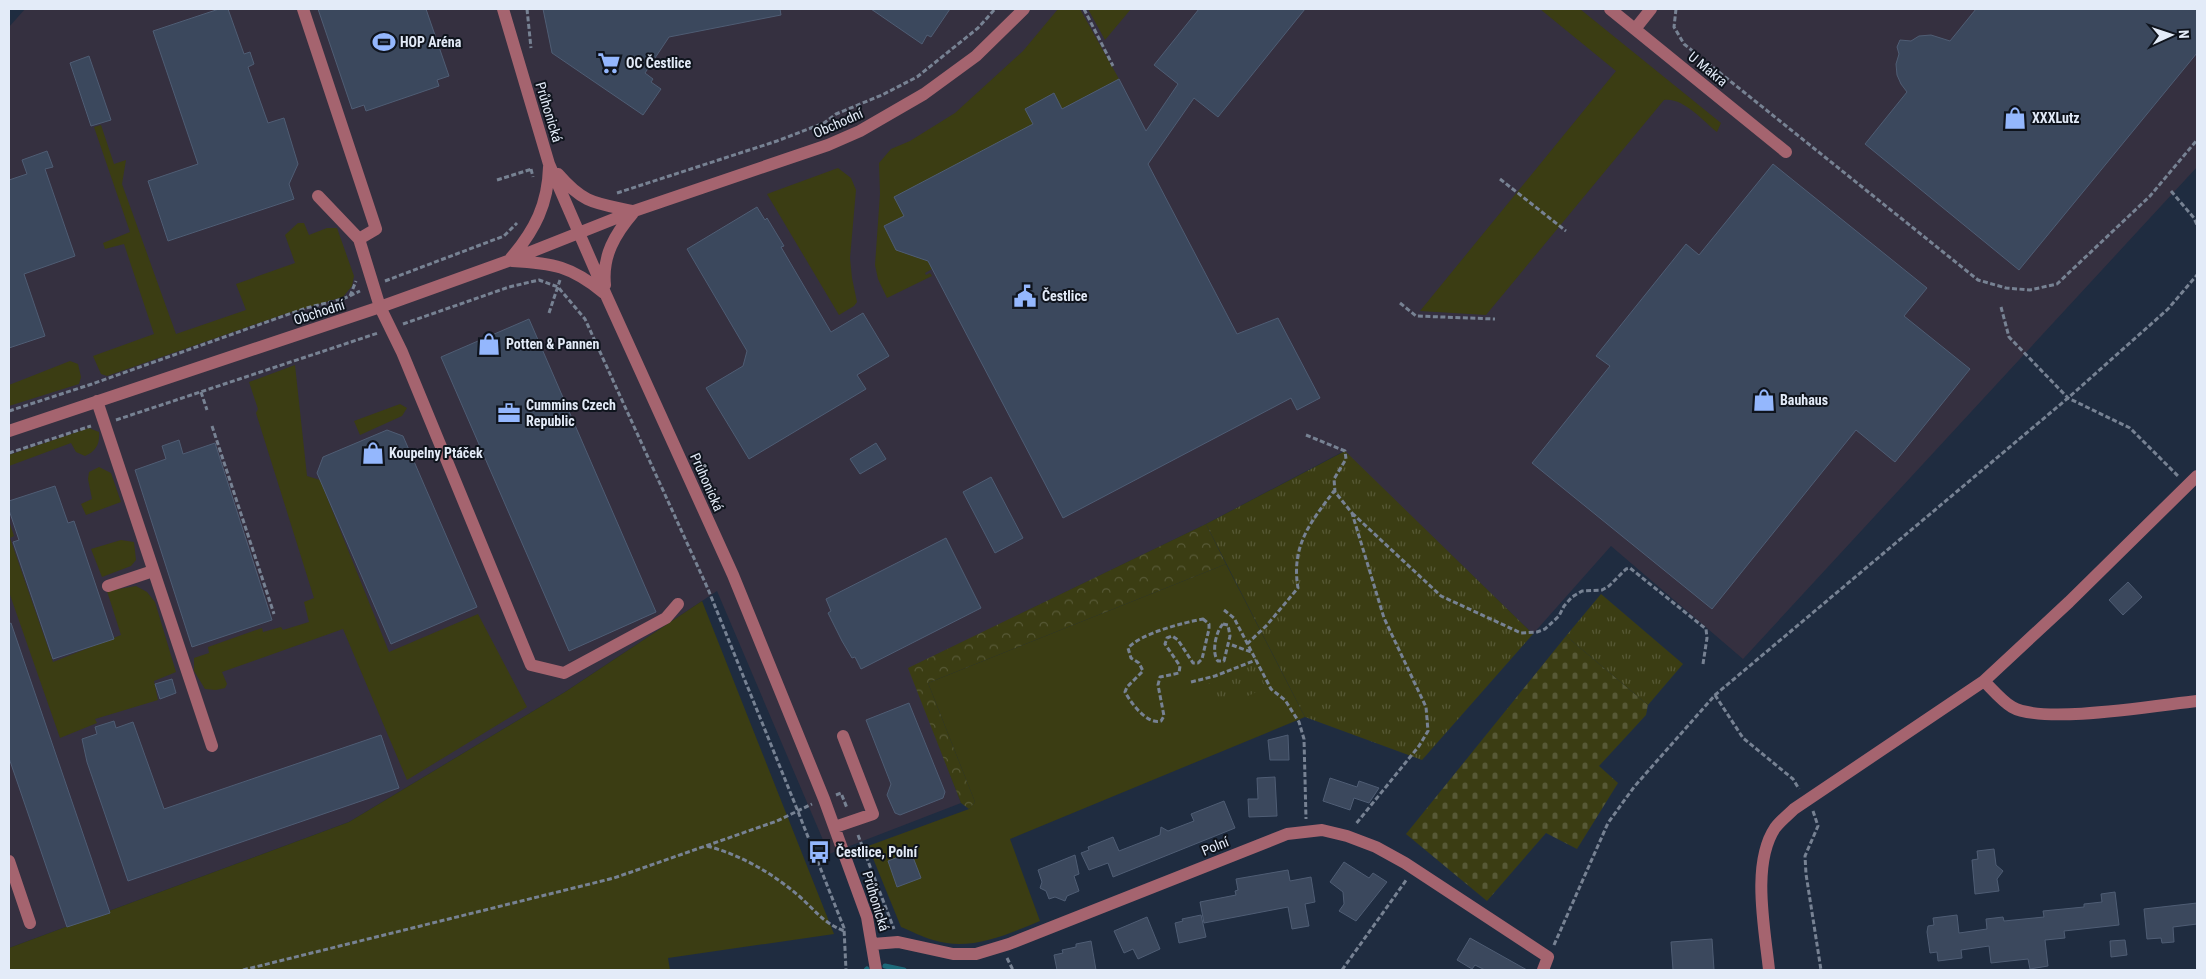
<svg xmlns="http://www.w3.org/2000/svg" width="2206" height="979" viewBox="0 0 2206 979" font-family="'Roboto Condensed',sans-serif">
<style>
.commercial{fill:#353040}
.grass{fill:#3b3d13}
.forest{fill:url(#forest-crowns)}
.cemetery{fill:url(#cemetery-stones)}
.park{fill:url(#park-tufts)}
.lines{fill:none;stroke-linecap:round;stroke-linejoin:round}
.stream{stroke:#1c6a7a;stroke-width:5}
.building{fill:#3b485d;stroke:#4f5d74}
.path{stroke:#778293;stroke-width:3;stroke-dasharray:5 2.5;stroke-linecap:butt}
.minor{stroke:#a5646f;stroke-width:12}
.labels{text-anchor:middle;stroke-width:4;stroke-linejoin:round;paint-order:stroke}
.poi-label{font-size:14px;font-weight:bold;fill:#e3ebf8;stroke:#0f141d;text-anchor:start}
.street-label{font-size:14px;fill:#e3ebf8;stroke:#0f141d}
</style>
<defs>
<pattern id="forest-crowns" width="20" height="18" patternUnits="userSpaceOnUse" patternTransform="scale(1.25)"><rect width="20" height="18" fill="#3b3d13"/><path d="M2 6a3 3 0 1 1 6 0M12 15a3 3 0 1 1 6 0" fill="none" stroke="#575936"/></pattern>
<pattern id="cemetery-stones" width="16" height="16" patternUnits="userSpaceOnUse" patternTransform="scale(1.25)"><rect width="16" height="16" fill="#3b3d13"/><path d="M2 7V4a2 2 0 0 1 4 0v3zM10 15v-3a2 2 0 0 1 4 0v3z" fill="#575936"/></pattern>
<pattern id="park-tufts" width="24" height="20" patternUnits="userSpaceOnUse" patternTransform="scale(1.25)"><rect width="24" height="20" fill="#3b3d13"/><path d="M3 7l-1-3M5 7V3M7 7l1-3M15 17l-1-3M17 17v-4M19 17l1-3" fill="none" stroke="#575936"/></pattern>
</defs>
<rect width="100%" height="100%" fill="#1f2c40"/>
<path class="commercial" d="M25 9H2197V167L1743 659 1611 546 1533 634 1344 451 1206 524 909 668 961 803 829 854 717 591 565 692 349 822 9 948V27Z"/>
<path class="grass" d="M1058 9H1080L1119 79 1062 109 1054 94 1025 109 1033 124 904 216 884 226 897 250 918 258 924 254 932 269 925 273 926 275 930 273 932 276 887 298 878 279 875 265 880 194 879 163 891 149 910 141 955 113 1023 51Z
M1088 9H1131L1105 40Z
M1540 9H1580L1721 123 1717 132C1703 121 1683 97 1664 100L1486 315 1420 311 1616 71Z
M101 125 114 164 126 160 122 184 176 334 246 310 236 284 295 263 285 235 298 223H304L309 235 327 228H337L354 276 352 286 343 297 285 314 107 376 101 374 93 356 154 334 124 244 105 249 103 243 130 232 94 127Z
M838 168 851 178 856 190 850 258 852 278 857 302 854 306 839 315 767 194Z
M70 361 78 364 81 377 79 384 9 406V385Z
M295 365 307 476 320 480 389 652 478 614 527 707 407 780 343 629 222 672 227 684 225 688 216 690 205 689 194 671V658L209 653 208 647 262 628 263 632 281 627 283 630 309 622 304 602 314 598 256 413 258 409 249 382Z
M400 404 407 408 402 416 360 435 354 421Z
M89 428 99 432C100 444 96 451 85 456L76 452 71 443 9 466V455Z
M99 467 111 473 121 502 86 515 81 504 92 499 88 479 89 472Z
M9 521 14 536 10 538 53 662 121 635 107 591 136 586 147 592 155 602 176 672 154 681 158 700 95 719 97 723 60 738 9 592Z
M121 540 134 542 136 560 131 566 102 577 91 549Z
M1226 564 1305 717 1010 839 1040 921C1006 935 970 952 933 940 922 937 911 931 901 927L868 846 969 809 975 802 928 683Z
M702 601 834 934 668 958 670 970H9V948L349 822 565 692Z"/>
<path class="forest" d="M1206 524 1226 564 928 683 975 802 969 809 961 803 908 668Z"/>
<path class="cemetery" d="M1566 636 1648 705 1646 715 1599 766 1618 783 1577 849 1546 833 1487 901 1406 834Z"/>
<path class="park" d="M1345 451 1533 634 1422 760 1305 717 1206 524Z
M1601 594 1683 664 1648 705 1566 636Z
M1255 664 1266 688 1218 709 1208 684Z"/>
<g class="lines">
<path class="stream" d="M885 966 904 970
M866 970 867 969"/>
</g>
<path class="building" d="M219 9H228L244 54 250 52 254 64 248 67 268 123 284 118 298 164 289 184 294 199 168 241 148 181 198 164 153 31Z
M318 9H426L449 76 437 80 439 86 366 111 364 105 352 109Z
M543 9H780L781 15 669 37 645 73 653 79 651 82 661 89 643 115 552 53Z
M871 9H950L931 37 927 35 922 44Z
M1199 9H1305L1218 117 1194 98 1148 164 1237 334 1278 318 1320 398 1297 410 1291 398 1063 518 928 261 896 250 884 226 904 216 894 197 1033 124 1025 109 1054 93 1062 109 1119 79 1146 131 1178 84 1154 65Z
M1976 9H2197V53L2019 270 1865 144 1907 92 1901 84 1897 75 1896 64 1899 54 1897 47 1900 40 1911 41 1919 36 1931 35 1950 41Z
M89 56 111 120 91 126 70 63Z
M47 151 53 167 45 169 75 256 24 274 45 336 9 348V180L27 174 22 160Z
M1773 164 1927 288 1904 316 1970 369 1895 462 1856 430 1712 609 1532 463 1610 366 1596 356 1686 244 1699 255Z
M757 207 765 220 767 218 784 246 781 247 831 332 863 313 889 356 857 375 866 389 749 459 706 388 743 366 747 351 687 249Z
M529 319 656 612 569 651 441 357Z
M387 430 403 436 477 607 391 644 317 473 323 457Z
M179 440 183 454 215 443 272 620 192 647 135 470 166 459 162 446Z
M876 443 886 459 860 474 850 459Z
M991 477 1023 538 995 553 963 492Z
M55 486 68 523 74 521 114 639 53 659 13 542 19 540 9 510V501Z
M946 538 981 608 861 669 855 657 852 658 842 641 828 613 831 611 826 599Z
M2128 582 2142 597 2123 615 2109 600Z
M11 623 110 913 67 927 9 758V624Z
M172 679 176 693 160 699 155 684Z
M909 703 945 792 943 798 900 815 895 813 887 795 891 784 866 720Z
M114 721 116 728 133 722 164 809 381 735 399 788 128 881 87 762 82 739 97 734 95 727Z
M1288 735 1289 760H1270L1268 740Z
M1275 777 1277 816 1249 817 1248 799H1258L1257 778Z
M1330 778 1357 787 1359 781 1379 788 1369 803 1354 798 1350 810 1323 801Z
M1224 801 1235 828 1113 877 1108 863 1089 870 1081 853 1089 850 1088 847 1113 837 1119 851 1160 835 1161 827 1168 831 1194 821 1191 814Z
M1994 849 1996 865 2003 871 1997 879 1999 891 1975 894 1972 860 1978 859 1977 851Z
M911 852 921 878 897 887 888 861Z
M1075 855 1079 874 1074 876 1079 891 1067 896 1065 901 1055 897 1049 899 1046 891 1040 888 1042 882 1038 870Z
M1344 862 1369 878 1373 873 1387 882 1356 921 1339 911 1344 904 1343 892 1330 882Z
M1288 870 1290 881 1311 877 1315 902 1305 904 1309 926 1292 929 1288 907 1204 923 1200 902 1236 895 1235 891 1238 890 1236 879Z
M2115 892 2119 925 2064 931 2065 938 2045 940 2048 966 2030 969 2028 959 1991 963 1989 946 1961 950 1962 958 1938 961 1937 952 1930 953 1927 932 1928 926 1934 925 1933 918 1957 915 1959 933 1987 929 1986 919 2003 917 2004 921 2044 917 2043 911 2084 907V904L2102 902 2101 894Z
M2197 903V924L2173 927 2174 942 2162 943 2161 938 2147 939 2144 909Z
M1201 915 1206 937 1179 943 1175 923 1183 921 1182 919Z
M1147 917 1160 949 1138 959 1133 949 1124 953 1114 931Z
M1470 938 1527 970H1485L1475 965 1472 969 1457 960Z
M1712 939 1714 970H1673L1671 942Z
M2125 940 2127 955 2111 957 2110 941Z
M1091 941 1096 970H1057L1054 955 1063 953 1062 950 1076 947V944Z"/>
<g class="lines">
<path class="path" d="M527 9 531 48
M1084 9 1113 66
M1676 9 1674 27 1684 44 1978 280 2006 288 2030 290 2057 284 2150 196 2197 140
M531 169 533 177
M1500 179 1566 231
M497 180 532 169
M2171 191 2194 218 2197 225
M617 193 777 141 824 123 836 114 882 95 917 77 978 28 995 9
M385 281 504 236 517 223
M350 296 356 281
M1400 303 1416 316 1495 319
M2001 307 2009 337 2068 398 2130 428 2179 477
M549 313 560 280
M403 324 509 287 539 280 558 287 585 319 708 589 797 809 844 928 846 970
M201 392 207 410
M9 411 92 384 306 308 343 299 360 291
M116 420 378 333
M212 426 274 614
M1306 435 1345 451 1346 459 1334 479 1335 492 1352 513 1384 618 1426 707 1428 731 1419 746 1355 825
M9 453 91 426
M1352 513 1441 596 1521 633 1537 632 1545 629 1559 616 1564 606 1572 597 1582 591 1602 590 1609 586 1626 569 1630 568 1706 629 1707 638 1703 664
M1224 610 1234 618 1271 689 1285 700 1299 722 1304 739 1306 819
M1203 619 1209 624V629L1202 659 1198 663H1193L1178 640 1172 636 1167 638 1165 644 1180 666 1179 673 1160 677 1158 685 1164 716 1161 721C1147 725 1131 703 1125 692L1127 687 1143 671 1139 663 1131 658 1128 648C1142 633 1182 623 1203 619Z
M1223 624 1228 625 1230 636 1224 661H1218C1211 653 1216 631 1223 624Z
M1247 644 1267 625 1298 588C1291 546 1310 523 1334 491
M1232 645 1251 652
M1191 682 1215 676 1256 660
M1715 695 1743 738 1793 779 1799 789
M836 795 841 793 847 808
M1813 811 1818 826 1805 856 1806 874 1821 970
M858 835 894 929
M707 846C741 855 772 873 799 896 816 911 822 922 844 931
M1554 945 1608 823 1634 787 1715 695 2068 398 2168 309 2197 275
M1007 958 1013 970
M243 970 614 878 777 821 812 804
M1342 970 1407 879"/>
<path class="minor" d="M303 9 376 229 359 239
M503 9 549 164 606 295 733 575 824 799 867 917 876 970
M1610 9 1786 152
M1635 29 1651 9
M558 174C584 204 595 203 633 211
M318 196 359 239 380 307 402 352 531 665 564 673 666 618 678 604
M511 258C535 230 548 204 549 167
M512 261C553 263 571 266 604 293
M605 285C602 256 615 234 633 213
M97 401 212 746
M9 431 380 307 508 261 634 211 828 145 860 131 924 94 976 56 1024 9
M108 586 153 571
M1984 681C1992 689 2002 701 2012 707 2042 725 2159 705 2197 701
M835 827 873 814 843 736
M9 861 30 923
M873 944 898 942 953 954H976L1009 944 1287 834 1322 830 1347 836 1376 847 1405 863 1548 957 1543 970
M1769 970C1765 930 1751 864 1775 828 1780 821 1788 815 1794 809L1984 681 2069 602 2197 476"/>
</g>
<defs>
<symbol id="stadium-bare" viewBox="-9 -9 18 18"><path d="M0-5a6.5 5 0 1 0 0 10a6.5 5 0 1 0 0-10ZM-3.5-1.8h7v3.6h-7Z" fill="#94b7fd" stroke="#0f141d" stroke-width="2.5" paint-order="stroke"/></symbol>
<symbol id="supermarket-bare" viewBox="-9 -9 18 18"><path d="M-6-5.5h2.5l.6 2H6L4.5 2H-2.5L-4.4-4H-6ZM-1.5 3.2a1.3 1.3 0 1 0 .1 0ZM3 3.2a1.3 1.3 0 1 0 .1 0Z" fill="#94b7fd" stroke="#0f141d" stroke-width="2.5" paint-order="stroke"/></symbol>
<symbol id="shop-bare" viewBox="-9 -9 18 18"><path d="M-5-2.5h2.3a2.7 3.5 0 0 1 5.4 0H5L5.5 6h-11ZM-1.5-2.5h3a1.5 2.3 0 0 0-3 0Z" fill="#94b7fd" stroke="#0f141d" stroke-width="2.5" paint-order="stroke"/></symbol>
<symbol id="civic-bare" viewBox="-9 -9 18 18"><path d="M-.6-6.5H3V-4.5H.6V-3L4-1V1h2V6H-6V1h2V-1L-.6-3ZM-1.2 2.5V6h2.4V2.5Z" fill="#94b7fd" stroke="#0f141d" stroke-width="2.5" paint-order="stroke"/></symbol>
<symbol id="office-bare" viewBox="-9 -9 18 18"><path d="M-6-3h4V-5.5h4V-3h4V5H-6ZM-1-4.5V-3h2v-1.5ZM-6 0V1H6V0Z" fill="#94b7fd" stroke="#0f141d" stroke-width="2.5" paint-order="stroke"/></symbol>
<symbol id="bus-bare" viewBox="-9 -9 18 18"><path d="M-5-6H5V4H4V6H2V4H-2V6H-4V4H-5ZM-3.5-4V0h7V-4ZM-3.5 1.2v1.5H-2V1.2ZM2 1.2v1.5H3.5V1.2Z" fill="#94b7fd" stroke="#0f141d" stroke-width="2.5" paint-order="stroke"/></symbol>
</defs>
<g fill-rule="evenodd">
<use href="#stadium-bare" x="368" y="26" width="32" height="32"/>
<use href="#supermarket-bare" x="593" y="47" width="32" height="32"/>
<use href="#shop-bare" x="1999" y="102" width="32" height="32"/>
<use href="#civic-bare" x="1009" y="280" width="32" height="32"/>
<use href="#shop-bare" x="473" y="328" width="32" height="32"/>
<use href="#shop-bare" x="1748" y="384" width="32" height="32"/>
<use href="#office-bare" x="493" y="397" width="32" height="32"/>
<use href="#shop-bare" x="357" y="437" width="32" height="32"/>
<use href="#bus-bare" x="803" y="836" width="32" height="32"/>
</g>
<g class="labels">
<g class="poi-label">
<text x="400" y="47">HOP Aréna</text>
<text x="626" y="68">OC Čestlice</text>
<text x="2032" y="123">XXXLutz</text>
<text x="1042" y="301">Čestlice</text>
<text x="506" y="349">Potten &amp; Pannen</text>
<text x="1780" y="405">Bauhaus</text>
<text x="526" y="410">Cummins Czech<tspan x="526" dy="16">Republic</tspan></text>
<text x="389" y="458">Koupelny Ptáček</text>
<text x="836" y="857">Čestlice, Polní</text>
</g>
<g class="street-label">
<text transform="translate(1708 69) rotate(39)" y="5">U Makra</text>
<text transform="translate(549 112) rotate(73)" y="5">Průhonická</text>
<text transform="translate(838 123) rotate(-24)" y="5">Obchodní</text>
<text transform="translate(319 312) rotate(-18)" y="5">Obchodní</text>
<text transform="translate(707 482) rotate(66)" y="5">Průhonická</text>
<text transform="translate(1215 846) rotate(-22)" y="5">Polní</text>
<text transform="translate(876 901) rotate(73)" y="5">Průhonická</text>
</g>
</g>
<rect width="2206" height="979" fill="none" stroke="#e3ebf8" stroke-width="20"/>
<g transform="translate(2171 35) rotate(87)" stroke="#0f141d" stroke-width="4" paint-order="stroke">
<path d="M0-4L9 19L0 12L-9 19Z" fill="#e3ebf8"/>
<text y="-8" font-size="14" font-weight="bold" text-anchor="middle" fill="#e3ebf8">N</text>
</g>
</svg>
